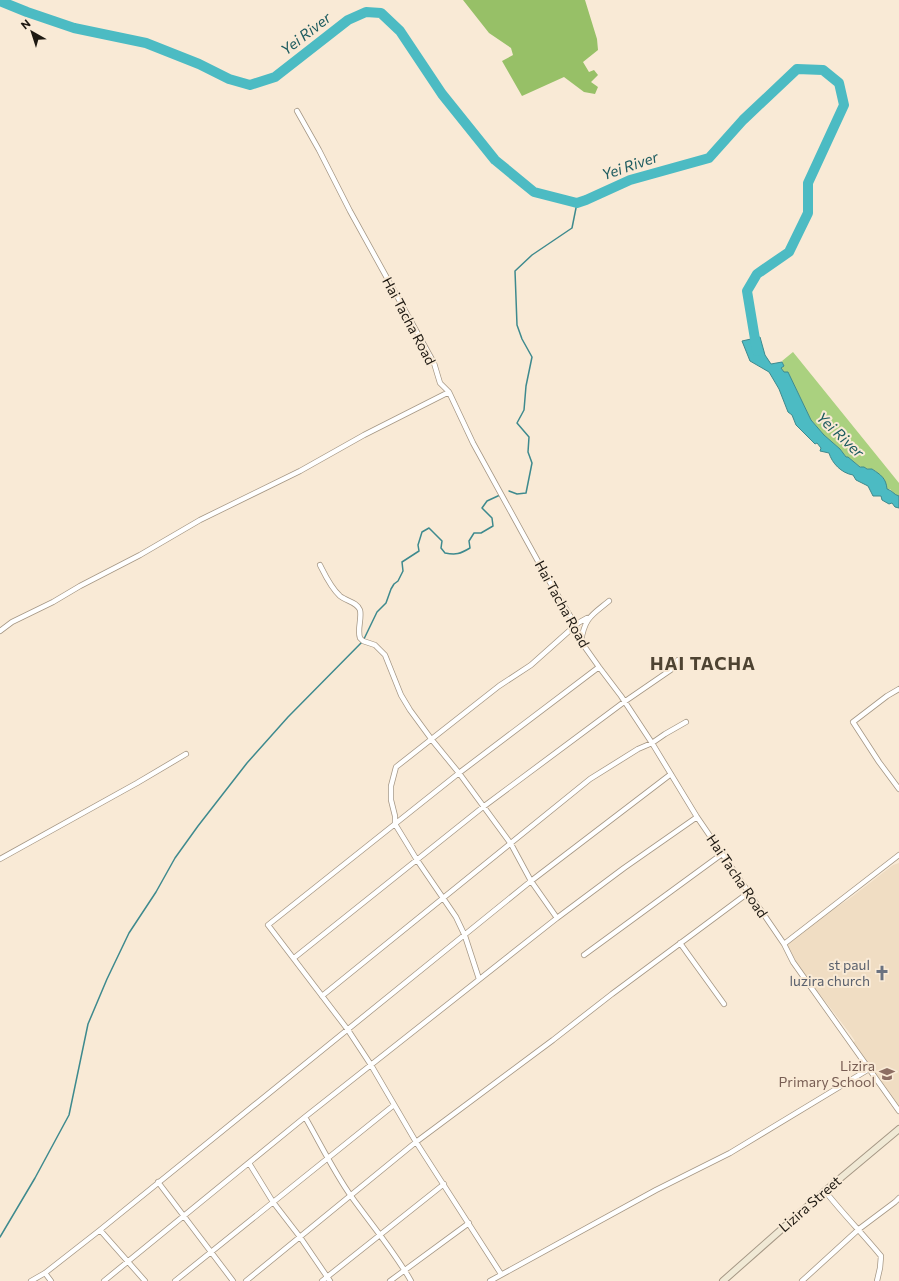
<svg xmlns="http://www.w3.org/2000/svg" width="899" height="1281" viewBox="0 0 899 1281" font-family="Commissioner,sans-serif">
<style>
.built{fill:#f0ddc3}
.green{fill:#aad17f}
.forest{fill:#97c067}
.water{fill:#4cbbc3;stroke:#3e8a8e}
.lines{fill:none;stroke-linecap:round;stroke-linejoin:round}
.stream{stroke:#3e8a8e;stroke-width:1.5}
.river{stroke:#4cbbc3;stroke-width:10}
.street-casing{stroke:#a59785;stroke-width:6}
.secondary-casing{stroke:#a59785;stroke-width:8}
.street{stroke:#fff;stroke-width:4.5}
.secondary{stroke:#f0e9d5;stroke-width:6}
.labels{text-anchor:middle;stroke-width:4;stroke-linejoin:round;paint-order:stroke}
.street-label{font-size:14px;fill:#1e1912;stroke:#f9ead6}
.worship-label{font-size:14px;fill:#5b616d;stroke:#f9ead6;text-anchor:end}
.education-label{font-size:14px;fill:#785e54;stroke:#f9ead6;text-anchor:end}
.water-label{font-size:15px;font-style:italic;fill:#1d5b5f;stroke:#f9ead6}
.district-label{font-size:18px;font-weight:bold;letter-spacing:1px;fill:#4e4332;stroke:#f9ead6}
</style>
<rect width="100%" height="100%" fill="#f9ead6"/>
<path class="built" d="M899 863V1111L852 1043 855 1041 851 1035 799 967 786 944 801 934 815 921 849 899 893 865Z"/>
<path class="green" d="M793 352 899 483V496H896L890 489H887C884 477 881 475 872 469 862 470 855 463 848 457H846L840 449 824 435 811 420 788 372H784L781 368 784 366 782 361Z"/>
<path class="forest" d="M463 0H585L597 39 598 50 583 62 589 72 594 70 598 75 591 82 598 87 595 94 584 92 564 77 522 96 502 61 513 55 511 48 489 33Z"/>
<path class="water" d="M760 337 765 355 771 364 782 362 784 366 781 368 784 372H788L811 420 824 435 840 449 846 457H848L860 467H864L867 469H872C881 475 886 478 887 489 892 490 894 495 899 496V508L895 507 892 503 889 504 882 500 881 496H873L868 486 856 480 853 475C841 473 832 463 829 453L820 451 821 448 817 443 815 444 796 425 792 415 788 412 779 389 769 372 750 361 742 341Z"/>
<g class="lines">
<path class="stream" d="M509 491 517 494 526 493 532 463 528 452 529 437 517 423 524 410 526 386 532 357 522 339 517 325 515 271 532 255 572 228 577 203
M0 1237 35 1178 69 1115 88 1024 107 979 129 933 156 892 175 858 198 826 247 763 288 717 363 641 377 612 386 603 391 589 394 584 398 581 403 571 402 562 419 551 418 545 422 532 429 528 442 541 441 548 445 553C456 555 460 554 470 548L469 541 474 533H481L493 526 492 518 482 508 487 501 500 495"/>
<path class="river" d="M0 1 27 12 74 28 146 43 199 64 229 79 250 85 275 77 348 20 366 12 381 13 400 31 442 94 495 160 534 192 577 203 586 200 630 180 709 158 743 120 797 69 823 70 839 83 844 105 808 183V213L789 252 757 274 747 291 757 351"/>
<defs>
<path id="street" d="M297 111 319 150 350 211 434 363 440 383 449 392 473 443 545 574 572 619V629L599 667 621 696 652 743 697 817 784 944 793 962 899 1111
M320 565C325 575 331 588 340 596 346 601 357 602 360 610 362 619 357 629 360 638L363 641 375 645 385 655 401 695 410 710 432 740 459 773 511 844 531 881 557 918
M0 631 12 622 53 602 80 586 140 555 200 520 300 471 364 435 449 392
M581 641C585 617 592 615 609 601
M899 689 887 696 853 722 879 762 899 789
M0 859 137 783 186 754
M680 943 724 1004
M784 944 899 855
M584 955 722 854
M294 958 483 807 624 702 675 667 678 660
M479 979 465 936 456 917 417 860 395 824V816L391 800V786L396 767 499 686 531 665 578 623 587 618
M322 996 590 779 638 749 652 743 665 734 686 722
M305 1117C320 1143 334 1172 351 1196 371 1224 394 1251 411 1281
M249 1163 273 1202 300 1237 330 1281
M158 1182 233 1281
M825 1191C843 1214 863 1234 881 1256L880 1268 877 1281
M100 1230 145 1281
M45 1273 51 1281
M501 1274 416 1142 371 1065 348 1030 268 925 459 773 599 667
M31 1281 45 1273 100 1230 531 881 671 774
M104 1281 305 1117 557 918 624 868 697 817
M175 1281 394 1105
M246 1281 416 1142 553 1040 612 994 748 893
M322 1281 444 1184
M390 1281 469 1223
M490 1281 656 1190 730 1153 869 1069
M802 1281 859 1229 895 1202 899 1198"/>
<path id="secondary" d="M723 1281 825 1191 899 1129"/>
</defs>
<use href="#street" class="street-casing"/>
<use href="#secondary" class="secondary-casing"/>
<use href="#street" class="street"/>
<use href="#secondary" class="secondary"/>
</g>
<defs>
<symbol id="church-bare" viewBox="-9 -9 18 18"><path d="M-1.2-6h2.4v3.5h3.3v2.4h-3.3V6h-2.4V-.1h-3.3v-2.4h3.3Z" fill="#6b7280" stroke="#f9ead6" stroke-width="2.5" paint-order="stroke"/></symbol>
<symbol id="school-bare" viewBox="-9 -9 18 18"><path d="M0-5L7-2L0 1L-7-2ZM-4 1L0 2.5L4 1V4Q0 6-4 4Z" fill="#8d6e63" stroke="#f9ead6" stroke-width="2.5" paint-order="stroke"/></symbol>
</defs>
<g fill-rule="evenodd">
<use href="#church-bare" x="871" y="962" width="22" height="22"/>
<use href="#school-bare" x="876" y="1063" width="22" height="22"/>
</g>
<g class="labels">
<g class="street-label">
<text transform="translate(409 321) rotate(62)" y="5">Hai Tacha Road</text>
<text transform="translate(562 604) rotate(61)" y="5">Hai Tacha Road</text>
<text transform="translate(737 876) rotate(56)" y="5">Hai Tacha Road</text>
<text transform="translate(810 1204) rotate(-41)" y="5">Lizira Street</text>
</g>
<g class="worship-label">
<text x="870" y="970">st paul<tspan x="870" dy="16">luzira church</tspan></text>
</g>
<g class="education-label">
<text x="875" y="1071">Lizira<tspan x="875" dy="16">Primary School</tspan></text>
</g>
<g class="water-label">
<text transform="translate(306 34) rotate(-38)" y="5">Yei River</text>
<text transform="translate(630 166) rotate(-19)" y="5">Yei River</text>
<text transform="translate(840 435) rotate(43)" y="5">Yei River</text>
</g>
<g class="district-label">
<text x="703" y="670">HAI TACHA</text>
</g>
</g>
<g transform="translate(32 32) rotate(321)" stroke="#f9ead6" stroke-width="3" paint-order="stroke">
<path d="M0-3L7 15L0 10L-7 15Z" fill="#1e1912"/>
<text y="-6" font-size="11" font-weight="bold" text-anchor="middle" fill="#1e1912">N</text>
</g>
</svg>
